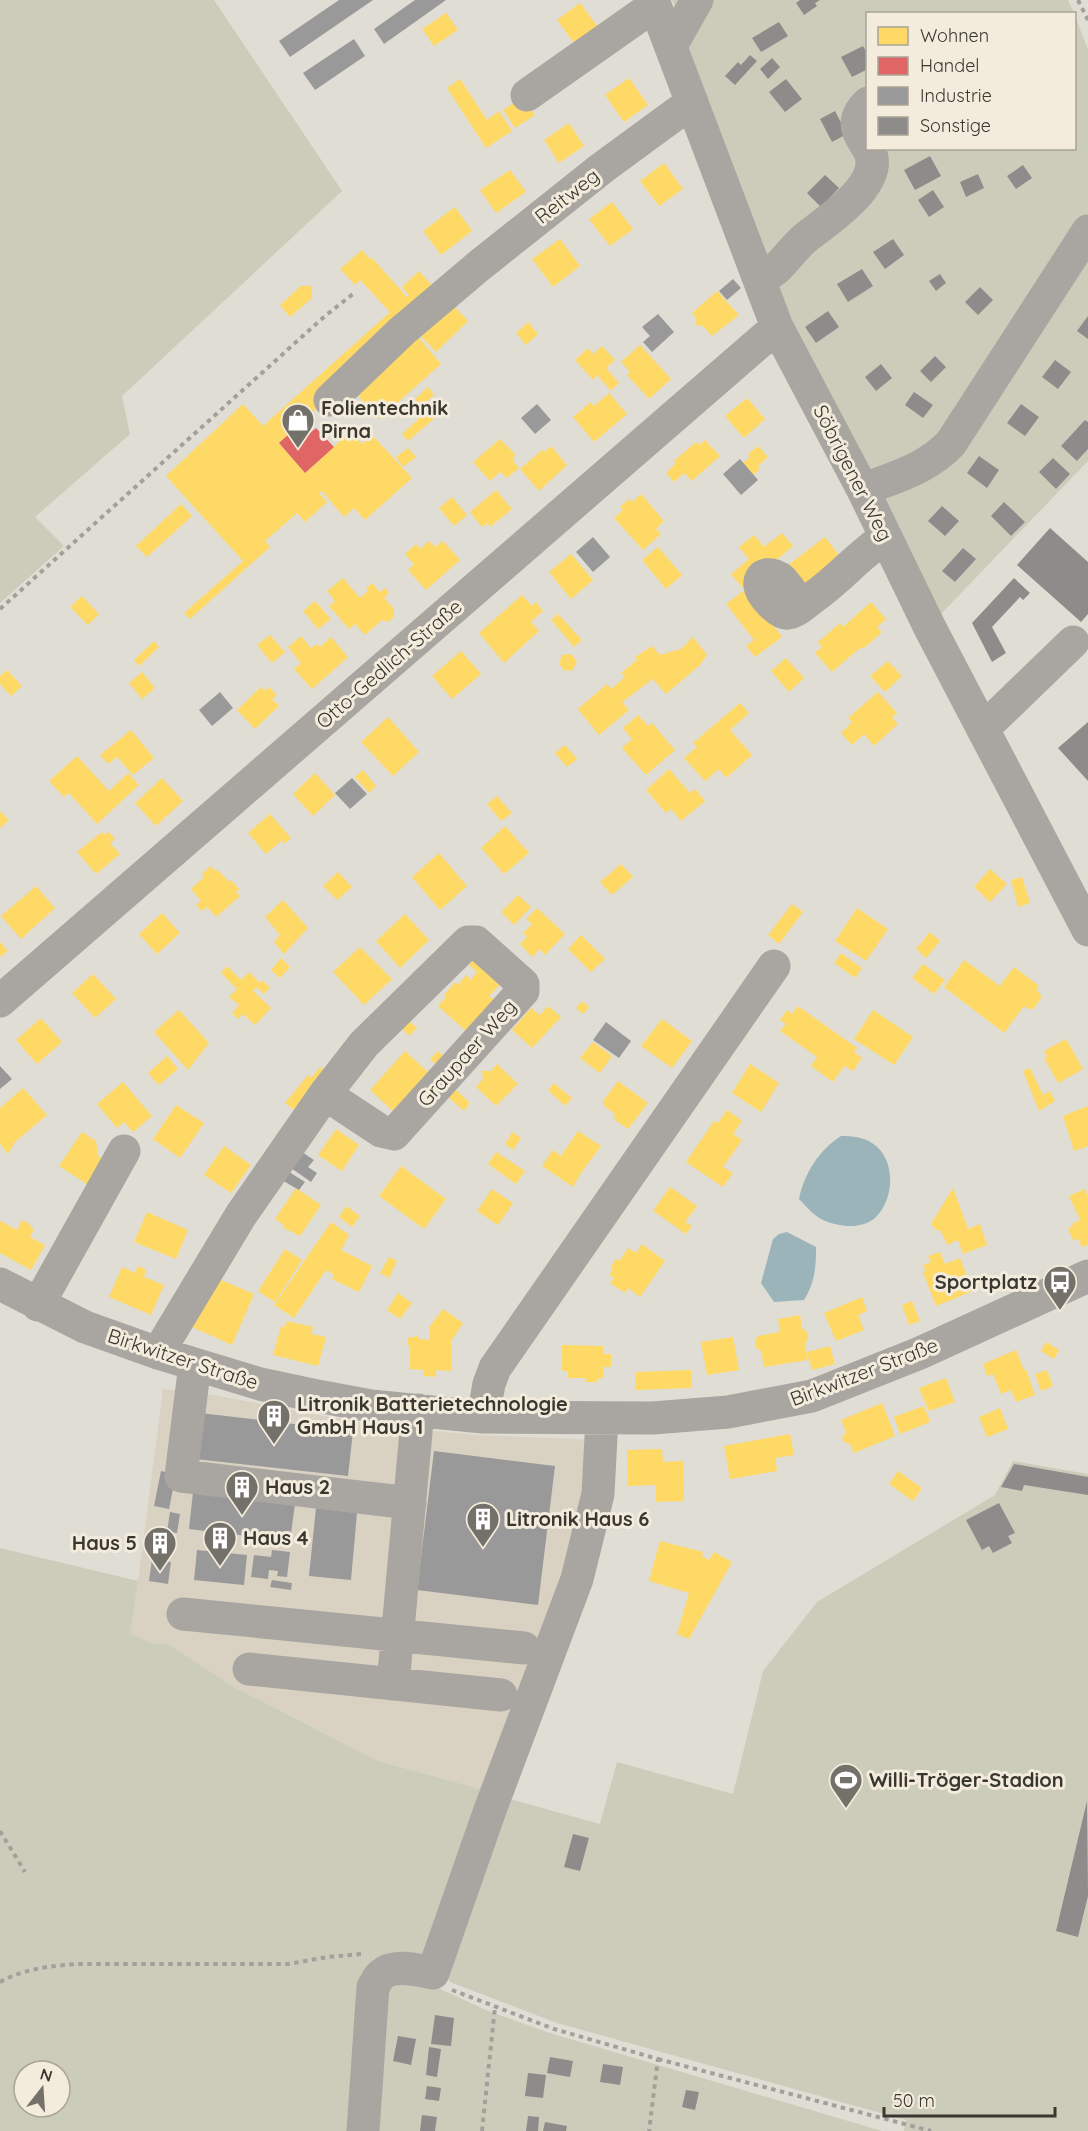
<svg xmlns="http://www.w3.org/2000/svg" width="1088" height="2131" viewBox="0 0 1088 2131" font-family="Quicksand,sans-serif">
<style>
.industrial{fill:#d9d2c3}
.green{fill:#ccb;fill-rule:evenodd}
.water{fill:#9ab4b9}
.homes{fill:#ffd966}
.shops{fill:#e06666}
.industry{fill:#999}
.building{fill:#8e8c8b}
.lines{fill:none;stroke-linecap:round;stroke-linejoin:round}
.path{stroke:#a2a09a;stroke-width:4;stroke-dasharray:4.5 4.5;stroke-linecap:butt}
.minor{stroke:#a9a6a1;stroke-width:33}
.labels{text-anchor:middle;stroke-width:6;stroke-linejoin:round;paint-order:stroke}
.street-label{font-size:20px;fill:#393730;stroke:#f3ecdc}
.poi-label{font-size:20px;font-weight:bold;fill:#393730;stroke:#f3ecdc;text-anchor:start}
</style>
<rect width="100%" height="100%" fill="#e0ddd4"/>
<path class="industrial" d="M163 1389 197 1392 378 1426 479 1435 595 1440 590 1493 491 1792 378 1761 234 1687 168 1644H155L129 1634 138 1581Z"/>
<path class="green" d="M0 0H214L342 191 122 396 130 434 35 517 64 546 0 603Z
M672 0H1068L1074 13 868 14V148H1074L1075 16 1088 50V461L940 615 769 282 721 160 677 12Z
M1013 1461 1088 1474V2131H904L906 2120 557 2023 450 1982 444 1973 503 1797 600 1824 617 1762 733 1794 763 1671 817 1602 995 1495Z
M0 1548 138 1581 130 1634 155 1644H168L234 1687 378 1761 491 1792 423 1962 387 1963 357 2131H0ZM24 2071H60V2107H24Z
M423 1981 488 2011 550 2033 882 2131H369L384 1987Z"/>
<path class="water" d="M841 1136C851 1136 864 1137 872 1143 896 1158 895 1198 876 1217 862 1230 839 1227 823 1220 814 1216 806 1206 799 1199 804 1174 819 1150 841 1136Z
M787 1232 816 1247C816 1268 815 1282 804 1300L774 1302 761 1283 773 1239 779 1234Z"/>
<path class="homes" d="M580 3 600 30 577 47 557 20Z
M446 13 458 30 434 46 422 29Z
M629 78 648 105 624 122 605 95Z
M460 79 487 120 499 111 512 131 486 148 447 88Z
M523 97 535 115 515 128 503 110Z
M569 123 584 146 559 163 544 140Z
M664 163 683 189 659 206 640 181Z
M510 170 526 192 496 213 480 190Z
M612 202 633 229 610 246 589 219Z
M455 207 472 231 441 255 423 231Z
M560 239 580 266 553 287 532 259Z
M362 250 370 259 372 258 407 297 409 295 402 287 419 271 437 291 323 403 279 443 305 473 351 431 362 444 372 435 412 478 365 520 354 508 344 517 322 491 319 493 327 502 305 522 297 513 265 541 270 547 190 619 184 613 243 561 166 476 243 404 263 426 390 312 360 280 355 285 340 269Z
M301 286H311L312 298 290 317 280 305Z
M717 291 739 315 712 336 703 326H698L695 323 696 318 692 313Z
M450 302 468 321 436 352 416 331Z
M528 322 538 334 526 345 516 333Z
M414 332 441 364 379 419 351 388Z
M640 345 671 379 649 399 627 375 630 372 621 362Z
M602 346 615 360 606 368 619 383 611 391 597 375 593 380 575 360 588 348 593 354Z
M428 387 434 395 421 407 415 399Z
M609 393 627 414 594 442 573 417 591 402 594 406Z
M747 398 765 419 744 438 725 416Z
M438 401 445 409 408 441 402 434Z
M500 439 515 454 513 461 519 468 507 478 500 472 490 481 473 462Z
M705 440 720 456 692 481 684 473 674 482 666 473 676 463 674 461 696 442 699 445Z
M551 446 567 465 539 491 520 469 542 450 544 452Z
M758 446 768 457 758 466 760 469 753 475 743 463 750 457 748 454Z
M408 448 416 457 403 467 396 457Z
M496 490 512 509 490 527 487 523 482 527 470 512Z
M641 494 664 521 656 529 661 534 643 550 614 518 623 510 620 507 629 499 632 502Z
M452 497 467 515 454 526 439 508Z
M181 504 192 516 147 557 136 546Z
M782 533 793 546 743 588 731 574 749 559 739 547 754 535 764 547Z
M825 537 841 558 803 587 787 566Z
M429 541 435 547 443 541 460 560 426 590 408 570 414 564 405 554 416 544 420 549Z
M658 547 682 575 666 589 642 560Z
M571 554 593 580 571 599 549 572Z
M343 578 360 598 368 591 366 588 372 583 380 592 385 588 389 593 384 598 394 609V617L388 622 382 620 365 635 355 624 349 629 329 606 335 601 327 591Z
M746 589 782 637 755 657 746 646 754 640 726 604Z
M522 595 532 606 536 602 543 611 531 622 539 631 504 663 479 633Z
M82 596 99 614 88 625 70 607Z
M315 601 331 619 318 629 303 611Z
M871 602 886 619 877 627 882 632 863 649 861 647 832 672 815 653 822 647 818 642 840 623 843 627Z
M558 614 582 640 574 647 551 620Z
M270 635 285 652 272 663 257 645Z
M301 636 311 648 317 644 320 647 331 637 348 657 312 689 294 669 301 663 288 647Z
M693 637 707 655 700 665 666 694 653 679 622 702 629 710 599 735 578 709 607 684 611 689 625 677 621 673 637 660 635 657 652 646 660 655 681 649Z
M154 641 159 647 139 666 134 660Z
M461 651 481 674 452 699 432 676Z
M571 654 577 661 573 670 565 671 559 664 562 655Z
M786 658 804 678 789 692 771 671Z
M888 661 902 676 885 692 870 676Z
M7 670 22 686 11 696 0 684V676Z
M142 672 155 688 142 699 129 683Z
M261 687 265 691 269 687 277 695 272 699 279 706 255 729 237 710Z
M878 692 897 713 892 717 898 724 874 746 864 734 852 745 841 733 852 722 848 718Z
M740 703 749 713 730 730 752 755 726 778 719 769 705 781 684 758 697 747 693 743Z
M638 715 648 726 652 723 675 750 646 775 622 748 632 739 623 728Z
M388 717 419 752 393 776 361 742Z
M131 730 154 758 133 775 117 757 108 764 100 755Z
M565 745 577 759 567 767 555 753Z
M77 756 109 791 128 773 139 785 97 824 69 793 64 797 49 781Z
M669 769 690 793 695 789 705 801 681 821 671 809 666 813 646 790Z
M363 770 376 786 369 793 355 777Z
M315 773 335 795 313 816 293 794Z
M162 778 183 801 156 826 135 803Z
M497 796 512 813 501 821 487 804Z
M0 811 9 820 0 828Z
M270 814 291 838 284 844 282 840 266 854 248 833Z
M505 826 529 853 504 874 481 848Z
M102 832 104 835 109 832 115 839 110 843 120 854 96 874 77 852Z
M439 853 467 886 440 910 412 877Z
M621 864 633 877 612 895 600 882Z
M211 866 215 871 218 870 229 882 231 880 239 889 236 892 240 896 216 917 207 907 202 911 196 905 201 901 191 889 204 877 202 874Z
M990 869 1007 884 990 902 974 887Z
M338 872 352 887 337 900 323 886Z
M1022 877 1030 903 1018 907 1011 880Z
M36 886 55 908 21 939 1 916Z
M518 895 531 907 514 925 501 912Z
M283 900 308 928 284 954 274 942 280 935 265 917Z
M792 904 803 912 779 944 768 935Z
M537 908 565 934 545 955 540 949 532 957 520 944 527 937 523 933 532 924 526 919Z
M857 908 888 929 866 961 835 941Z
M162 913 180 933 157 954 139 934Z
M405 914 429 940 400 968 376 941Z
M930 932 940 941 926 958 916 949Z
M581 935 605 959 591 972 568 949Z
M0 942 8 951 0 957Z
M360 947 392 979 364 1005 333 972Z
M479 953 506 978 489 996 494 1000 466 1031 438 1006 446 997 444 995 455 982 458 985 466 975 471 980 477 972 469 965Z
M841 953 862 968 855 978 834 963Z
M281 958 290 967 280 978 271 970Z
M964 960 1000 986 1014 967 1039 986 1036 989 1042 997 1033 1009H1028L1024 1006 1004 1033 944 987Z
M923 964 945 980 934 994 912 978Z
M227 966 241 980 249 972 260 983 262 980 270 987 264 994 256 987 253 991 271 1008 255 1025 243 1014 238 1019 232 1013 239 1005 229 997 237 989 221 973Z
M93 974 116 999 95 1018 72 993Z
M582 1001 589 1007 583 1014 576 1008Z
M548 1006 561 1017 532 1048 512 1030 531 1008 540 1015Z
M798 1006 857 1048 854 1052 862 1058 853 1071 844 1066 833 1082 811 1066 817 1057 780 1031 786 1024 780 1020 787 1010 792 1014Z
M179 1010 209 1043 188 1070 154 1032Z
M873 1010 913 1037 894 1065 854 1039Z
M41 1018 62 1042 37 1064 16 1040Z
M662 1019 692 1041 672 1068 641 1046Z
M408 1020 417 1028 409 1036 401 1028Z
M1066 1039 1083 1069 1058 1083 1044 1058 1047 1057 1044 1051Z
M593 1042 612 1056 600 1073 580 1058Z
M405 1051 430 1074 394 1112 370 1090Z
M438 1051 451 1063 443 1071 430 1059Z
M167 1056 178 1069 159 1085 148 1073Z
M497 1064 518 1084 496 1106 476 1087 483 1079 482 1071H491Z
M750 1064 779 1083 761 1112 732 1093Z
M320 1067 328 1073 297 1112 285 1103 308 1075 311 1078Z
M1030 1068 1043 1095 1050 1091 1055 1101 1039 1111 1023 1071Z
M618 1081 648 1103 628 1129 615 1120 614 1113 605 1107 603 1101Z
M123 1082 152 1116 133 1132 124 1122 117 1128 97 1104Z
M554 1083 572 1098 565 1106 548 1090Z
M23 1088 47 1115 15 1142 8 1154 0 1144V1108Z
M455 1089 470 1103 464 1111 448 1097Z
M176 1105 204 1123 180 1158 153 1139Z
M1088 1106V1146L1074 1151 1063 1116Z
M727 1110 742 1121 733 1134 742 1140 723 1167 733 1173 723 1187 686 1162 714 1121 718 1123Z
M336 1129 359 1145 342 1171 318 1155Z
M578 1131 601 1146 581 1173 573 1187 542 1166 553 1150 561 1156Z
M82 1132 96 1141 98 1156 103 1159 87 1184 59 1166Z
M512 1132 521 1138 513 1150 505 1144Z
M224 1146 251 1165 231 1193 204 1175Z
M496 1152 525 1171 516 1184 488 1164Z
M401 1166 446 1199 424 1229 379 1196Z
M670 1187 697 1206 685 1222 692 1226 686 1234 653 1211Z
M296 1188 321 1205 300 1236 282 1227 284 1225 275 1219Z
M953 1188 968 1229 980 1224 987 1245 963 1254 958 1240 947 1245 941 1231 936 1230 931 1224Z
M492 1189 513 1203 498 1225 477 1211Z
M1085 1189 1088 1198V1245L1082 1247 1078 1239 1073 1240 1068 1228 1073 1226 1072 1224 1080 1220 1069 1196Z
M346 1206 360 1216 352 1227 339 1217Z
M147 1212 188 1230 176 1259 134 1242Z
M22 1220 31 1225 30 1227 34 1229 30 1237 45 1245 31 1270 0 1253V1221L17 1230Z
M331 1222 349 1235 341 1250 372 1266 359 1292 332 1279 334 1275 326 1270 294 1318 274 1305Z
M642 1244 665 1261 640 1297 628 1288 625 1293 610 1283 614 1278 609 1275 612 1271 611 1267 615 1260H620L628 1248 636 1253Z
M285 1249 302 1260 275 1302 258 1291Z
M940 1252 945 1264 960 1258 973 1291 936 1306 923 1272 926 1271 923 1265 931 1262 928 1256Z
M389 1257 397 1261 389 1278 380 1273Z
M138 1266 146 1270 144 1277 164 1285 151 1315 109 1297 122 1267 135 1273Z
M214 1277 254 1294 232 1345 192 1327Z
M398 1293 412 1303 400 1319 387 1310Z
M862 1297 867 1311 858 1315 864 1330 836 1341 824 1313Z
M912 1301 920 1321 909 1325 902 1305Z
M443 1309 463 1323 451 1341V1371L436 1370V1377L423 1376 424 1370 410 1369V1347L408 1345V1338L417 1336 420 1339 430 1340V1326Z
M800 1315 802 1328 807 1332 808 1339 805 1344 808 1360 764 1367 761 1351 756 1348 755 1340 758 1336 780 1332 778 1319Z
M287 1321 313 1327 311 1334 326 1337 318 1366 273 1355 281 1326 285 1327Z
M733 1337 739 1370 707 1375 701 1342Z
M1046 1342 1059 1350 1054 1359 1041 1351Z
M562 1345 603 1346V1354H611V1367H603V1378L597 1379V1382H586V1378H568V1371H562Z
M830 1346 835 1364 812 1370 807 1352Z
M1016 1350 1024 1370 1026 1369 1035 1395 1016 1402 1011 1390 1001 1394 993 1374 987 1376 983 1364Z
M691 1370 692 1388 636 1390 635 1372Z
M1047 1370 1053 1386 1041 1391 1035 1374Z
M946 1378 955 1402 929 1411 919 1388Z
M882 1403 895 1436 854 1453 850 1444 844 1442 842 1438 846 1432 841 1420Z
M924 1406 930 1422 900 1434 894 1417Z
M1000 1408 1008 1429 987 1437 979 1417Z
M790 1434 794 1455 775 1458 777 1471 730 1479 724 1446Z
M662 1449 663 1462 683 1461 684 1501 656 1502V1485L628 1486 627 1450Z
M898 1471 922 1488 913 1501 889 1484Z
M660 1541 703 1552 702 1556 709 1560 714 1552 732 1562 689 1639 677 1634 689 1593 649 1581Z"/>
<path class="shops" d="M316 428 334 447 305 473 279 443 289 434 298 443Z"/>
<path class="industry" d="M339 0H373L290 57 279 41Z
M415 0H446L384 44 374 29Z
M354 39 365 56 315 90 303 73Z
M733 279 741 288 727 300 719 291Z
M658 314 674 332 652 352 643 342 650 336 642 327Z
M537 404 551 420 535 434 521 418Z
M740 459 758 480 741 495 723 474Z
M593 537 610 557 593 572 576 552Z
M220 692 233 708 212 726 199 710Z
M352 778 367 794 350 809 335 793Z
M606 1022 631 1041 619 1058 593 1040Z
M0 1066 12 1079 0 1089Z
M299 1150 314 1160 308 1167 317 1173 311 1182 291 1168Z
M286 1170 305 1182 299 1190 280 1179Z
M200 1413 353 1431 348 1476 195 1459Z
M434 1451 555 1466 538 1605 417 1590Z
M161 1471 176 1474 169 1509 154 1506Z
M193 1492 295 1504 290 1541 189 1529Z
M316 1508 357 1513 351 1580 309 1576Z
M170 1512 180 1514 177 1533 167 1532Z
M197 1550 247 1555 244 1585 194 1580Z
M272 1550 290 1552 287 1577 277 1576 278 1571 269 1570 268 1579 251 1577 254 1555 271 1557Z
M152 1559 171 1562 168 1584 149 1581Z
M272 1580 292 1583 291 1590 270 1587Z"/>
<path class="building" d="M800 0H820L815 3 817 6 804 15 796 3Z
M779 22 788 36 761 52 752 38Z
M863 46 868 55V69L852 77 841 57Z
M750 55 757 61 735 85 725 76 738 62 741 65Z
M772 58 780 67 768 79 760 69Z
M786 79 802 99 785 112 769 92Z
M835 111 847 134 832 142 820 119Z
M930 156 941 176 915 190 904 170Z
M1023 165 1032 178 1016 189 1007 176Z
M978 174 984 188 966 197 960 182Z
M825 175 839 188 821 207 807 193Z
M933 190 944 207 929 217 918 200Z
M893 239 904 255 885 269 873 252Z
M862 269 873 286 848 302 837 284Z
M940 274 946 283 936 291 929 281Z
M980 287 993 300 978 315 965 302Z
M828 311 839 327 816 343 805 327Z
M1088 316V339L1077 331Z
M935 356 946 367 931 382 920 371Z
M1055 360 1071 372 1058 389 1042 377Z
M881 364 892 378 876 391 865 377Z
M914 392 933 405 923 418 905 405Z
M1021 404 1039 417 1025 436 1007 423Z
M1085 420 1088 422V449L1077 461 1061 446Z
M979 456 999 470 987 488 967 473Z
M1053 458 1070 474 1056 489 1039 472Z
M1004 502 1025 522 1011 536 991 516Z
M942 506 959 521 945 536 928 521Z
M1050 528 1088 562V614L1081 622 1017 565Z
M963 548 976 559 955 582 942 571Z
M1014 578 1030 593 1023 600 1020 597 992 627 1006 653 992 662 972 623Z
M1088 722V781L1058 748Z
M1014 1464 1088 1477V1495L1024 1485 1022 1491 1001 1487Z
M999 1503 1015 1533 1008 1536 1012 1543 993 1553 989 1546 982 1550 966 1520Z
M1087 1801 1088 1896 1078 1937 1056 1931Z
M573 1834 589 1838 580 1871 564 1867Z
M435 2015 454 2018 451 2046 431 2044Z
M398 2036 416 2039 411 2065 393 2061Z
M429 2047 441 2049 437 2077 426 2075Z
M550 2057 573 2061 570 2077 547 2073Z
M603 2064 623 2067 620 2085 600 2082Z
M528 2073 546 2075 543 2098 525 2096Z
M427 2086 441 2088 439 2101 425 2099Z
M686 2090 699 2092 695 2110 682 2107Z
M422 2115 437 2117 435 2131H420Z
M528 2116 539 2117 538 2131H526Z
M545 2122 567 2126 566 2131H543Z"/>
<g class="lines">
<path class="path" d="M1078 0 1088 20
M0 609 325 316 353 294
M0 1831 25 1872
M0 1982C23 1969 50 1966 76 1964H288L328 1957 361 1954
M452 1990 554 2029 658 2059 649 2131
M658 2059 931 2131
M482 2131 495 2007"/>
<path class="minor" d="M653 0 777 327 863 490 930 628 1088 930
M671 46 697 0
M527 95 655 5
M868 103C851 120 856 130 868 148
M760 280C766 276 773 272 779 266 787 258 795 247 804 239 826 221 889 182 868 148
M330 400 402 331 480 265 602 168 692 102
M863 490C894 477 927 469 951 443L1088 231
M802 606C795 597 789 588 782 580 775 573 758 571 760 586 761 594 779 615 788 613 798 611 807 602 815 596 840 578 860 554 886 537
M983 729 1073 642
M0 1001 777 327
M0 1284 85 1327 158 1353 260 1384 312 1395 371 1406 483 1417 653 1418 728 1412 812 1396 920 1353 1088 1276
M38 1305 124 1151
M158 1353 241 1215 325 1094 364 1044 468 942H476L523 984V991L394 1134 381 1131 325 1094
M195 1364 181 1476 410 1503
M483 1417 489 1384 495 1368 774 966
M183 1614 524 1648
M249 1669 501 1695
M393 1684 418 1410
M363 2131 373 1987C376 1983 378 1977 381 1975 394 1963 418 1970 433 1973L490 1810 577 1579 598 1494 602 1418"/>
</g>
<defs>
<symbol id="shop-pin" viewBox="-11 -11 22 30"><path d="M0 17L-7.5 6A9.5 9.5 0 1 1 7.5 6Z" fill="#737169" stroke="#f3ecdc"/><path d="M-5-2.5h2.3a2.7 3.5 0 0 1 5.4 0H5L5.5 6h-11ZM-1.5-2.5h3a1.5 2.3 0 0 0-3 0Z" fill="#fff"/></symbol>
<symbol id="bus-pin" viewBox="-11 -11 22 30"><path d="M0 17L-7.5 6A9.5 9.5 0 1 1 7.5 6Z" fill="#737169" stroke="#f3ecdc"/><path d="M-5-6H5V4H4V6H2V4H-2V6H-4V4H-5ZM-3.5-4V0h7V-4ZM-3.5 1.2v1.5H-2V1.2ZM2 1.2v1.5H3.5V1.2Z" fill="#fff"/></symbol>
<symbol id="building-pin" viewBox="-11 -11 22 30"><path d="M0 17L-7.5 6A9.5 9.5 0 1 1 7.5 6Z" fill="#737169" stroke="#f3ecdc"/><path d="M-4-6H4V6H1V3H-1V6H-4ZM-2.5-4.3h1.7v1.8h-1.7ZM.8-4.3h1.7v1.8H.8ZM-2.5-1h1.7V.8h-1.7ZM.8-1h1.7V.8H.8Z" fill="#fff"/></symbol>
<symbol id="stadium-pin" viewBox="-11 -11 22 30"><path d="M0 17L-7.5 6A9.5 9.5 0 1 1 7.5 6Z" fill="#737169" stroke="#f3ecdc"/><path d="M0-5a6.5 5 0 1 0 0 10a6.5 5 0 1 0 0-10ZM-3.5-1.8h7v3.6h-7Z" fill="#fff"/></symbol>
</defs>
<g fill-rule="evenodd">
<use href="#shop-pin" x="279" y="401" width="38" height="52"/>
<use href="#bus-pin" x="1041" y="1263" width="38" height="52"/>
<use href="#building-pin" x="255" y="1397" width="38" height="52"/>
<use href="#building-pin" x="223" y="1468" width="38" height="52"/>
<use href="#building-pin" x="464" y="1500" width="38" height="52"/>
<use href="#building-pin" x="201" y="1519" width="38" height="52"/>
<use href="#building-pin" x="141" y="1524" width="38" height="52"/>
<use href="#stadium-pin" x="827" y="1761" width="38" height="52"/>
</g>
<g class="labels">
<g class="street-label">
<text transform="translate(567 196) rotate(-38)" y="7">Reitweg</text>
<text transform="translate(853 473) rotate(63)" y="7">Söbrigener Weg</text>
<text transform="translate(389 664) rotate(-41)" y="7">Otto-Gedlich-Straße</text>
<text transform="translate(467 1053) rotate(-48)" y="7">Graupaer Weg</text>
<text transform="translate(183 1359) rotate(18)" y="7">Birkwitzer Straße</text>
<text transform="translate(864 1372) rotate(-21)" y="7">Birkwitzer Straße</text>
</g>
<g class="poi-label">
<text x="321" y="415">Folientechnik<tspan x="321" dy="23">Pirna</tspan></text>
<text x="1037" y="1289" text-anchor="end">Sportplatz</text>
<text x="297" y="1411">Litronik Batterietechnologie<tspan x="297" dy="23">GmbH Haus 1</tspan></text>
<text x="265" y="1494">Haus 2</text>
<text x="506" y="1526">Litronik Haus 6</text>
<text x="243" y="1545">Haus 4</text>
<text x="137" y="1550" text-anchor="end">Haus 5</text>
<text x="869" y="1787">Willi-Tröger-Stadion</text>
</g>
</g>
<rect x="866" y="12" width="210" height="138" fill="#f3ecdc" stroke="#a9a497" stroke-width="1.5"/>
<rect x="878" y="27" width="30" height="18" fill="#ffd966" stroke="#a9a497" stroke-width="1.5"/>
<text x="920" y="42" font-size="18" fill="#393730">Wohnen</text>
<rect x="878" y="57" width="30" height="18" fill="#e06666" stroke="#a9a497" stroke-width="1.5"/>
<text x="920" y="72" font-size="18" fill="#393730">Handel</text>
<rect x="878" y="87" width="30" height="18" fill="#999999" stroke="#a9a497" stroke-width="1.5"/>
<text x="920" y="102" font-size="18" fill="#393730">Industrie</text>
<rect x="878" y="117" width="30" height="18" fill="#8e8c8b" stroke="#a9a497" stroke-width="1.5"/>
<text x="920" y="132" font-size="18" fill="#393730">Sonstige</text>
<g transform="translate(42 2089) rotate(17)"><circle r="28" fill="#f3ecdc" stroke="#a9a497" stroke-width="1.5"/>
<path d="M0-4.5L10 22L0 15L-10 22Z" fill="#737169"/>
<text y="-9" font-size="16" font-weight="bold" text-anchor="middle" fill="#393730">N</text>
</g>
<path d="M884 2107v9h171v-9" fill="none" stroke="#393730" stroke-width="3"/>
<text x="893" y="2107" font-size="18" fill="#393730" stroke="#f3ecdc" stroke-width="4.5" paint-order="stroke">50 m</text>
</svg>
